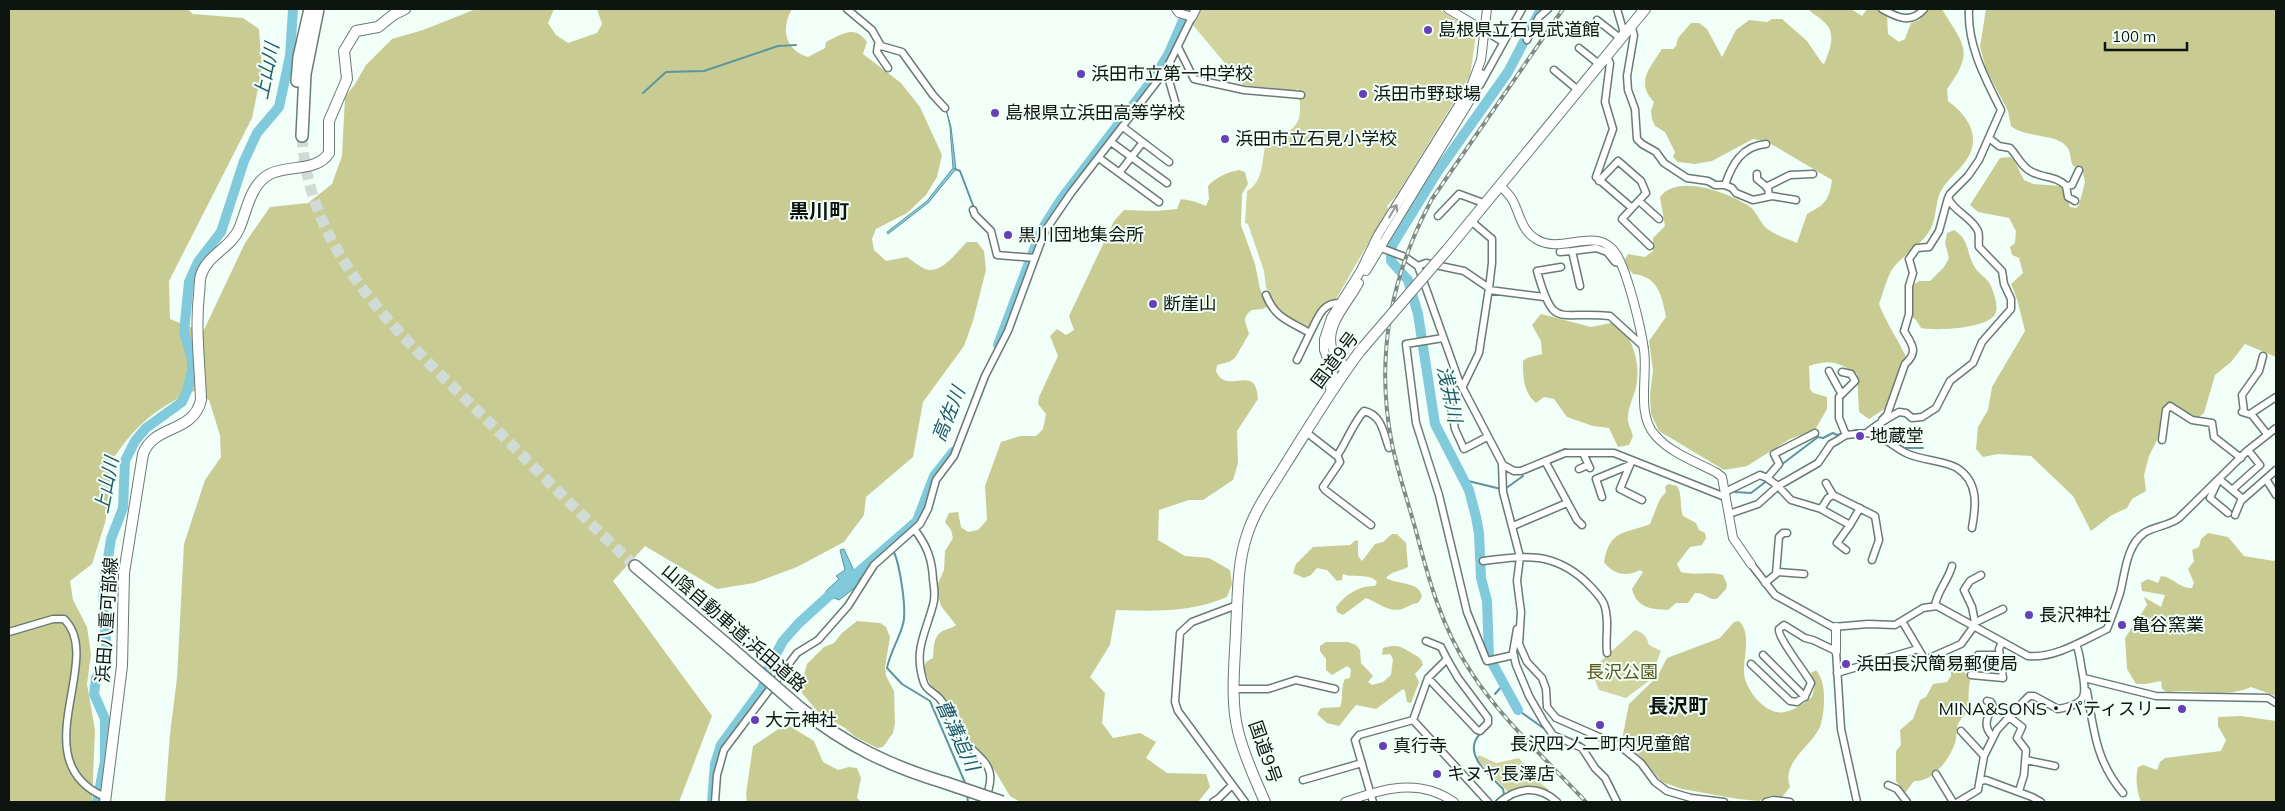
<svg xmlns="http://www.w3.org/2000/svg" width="2285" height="811" viewBox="0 0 2285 811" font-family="Mulish,'Noto Sans JP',sans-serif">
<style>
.green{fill:#d1d49f}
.forest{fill:#c8cc92}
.water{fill:#81cadc;stroke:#5e949f}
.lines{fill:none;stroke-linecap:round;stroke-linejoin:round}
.stream{stroke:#5e949f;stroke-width:2}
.river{stroke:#81cadc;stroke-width:10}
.motorway-tunnel{stroke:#d0dbd5;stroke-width:11;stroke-dasharray:11 5.5;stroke-linecap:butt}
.minor-casing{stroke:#697b72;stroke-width:9}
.tertiary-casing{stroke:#697b72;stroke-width:10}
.primary-casing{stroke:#697b72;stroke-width:12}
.trunk-casing{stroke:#697b72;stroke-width:12}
.motorway-casing{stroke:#697b72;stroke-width:14}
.minor{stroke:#fff;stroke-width:6}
.tertiary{stroke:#fff;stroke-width:8}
.primary{stroke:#fff;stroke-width:10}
.trunk{stroke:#fff;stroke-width:10}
.motorway{stroke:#fff;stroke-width:11}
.rail-casing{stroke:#818b86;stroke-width:4}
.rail{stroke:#f2fef8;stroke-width:2;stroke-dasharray:5.5;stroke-linecap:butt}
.trunk-bridge-casing{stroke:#697b72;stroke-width:12;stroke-linecap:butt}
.motorway-bridge-casing{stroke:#697b72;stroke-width:14;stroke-linecap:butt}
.trunk-bridge{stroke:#fff;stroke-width:10}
.motorway-bridge{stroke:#fff;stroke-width:11}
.oneway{stroke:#939694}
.poi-dot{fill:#6640b8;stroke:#f2fef8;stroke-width:2}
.labels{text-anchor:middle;stroke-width:4;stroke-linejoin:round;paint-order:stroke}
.poi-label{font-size:18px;fill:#0e1511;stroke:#f2fef8;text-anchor:start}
.street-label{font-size:18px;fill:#0e1511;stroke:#f2fef8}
.park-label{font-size:18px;fill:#585a1a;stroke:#f2fef8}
.water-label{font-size:19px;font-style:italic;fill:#205b69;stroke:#f2fef8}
.quarter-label{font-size:20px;font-weight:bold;fill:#0e1511;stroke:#f2fef8}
</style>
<rect width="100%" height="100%" fill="#f2fef8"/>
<path class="green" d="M1201 9H1439L1476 34 1470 76 1396 196 1387 206 1388 209 1336 299 1323 304 1309 330 1279 314 1273 307 1266 287 1264 271 1248 224 1245 223 1247 191C1263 182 1262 162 1265 146 1295 128 1305 127 1298 89L1292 91 1243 85 1193 25Z
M1635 630C1643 632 1647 637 1649 645L1661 651 1649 681 1626 698 1599 690 1591 670Z
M1479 755 1496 763 1519 758 1537 780 1549 790 1547 792 1529 786 1508 792 1476 758Z"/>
<path class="forest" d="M9 9H187L193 14 243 18 259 29 262 69 252 118 169 281 170 319 203 332 245 243 270 207 308 203 332 184 342 156 345 97 355 84 366 65 392 39 423 30 476 9H554L548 23 556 35 568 43 597 33 602 24 597 9H792C781 28 784 50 808 57L825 48 826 42C842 34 855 24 867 42L863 54 901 83 920 107 942 155 937 177 926 195 907 213 876 229 872 239 874 250 886 261 907 257C913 261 919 266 925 269 942 275 956 252 967 242H977L984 251 986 270 973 321 964 346 923 402 913 457 866 497 864 515 844 542 797 567 754 583 717 589 645 546 613 581 712 716 679 802H165L170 734 177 678 184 544 205 480 221 457 220 435 209 400 194 391C153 409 133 428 109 465L111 486 105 523 92 564 70 581 73 600 87 627 91 654 87 684 95 730 92 802H9Z
M1808 9H1851L1862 16 1867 9H1878L1887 15 1888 34 1899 42 1905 39 1911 23 1919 20 1929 9H1942C1964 46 1975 50 1947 89L1948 101C1967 115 1982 136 1967 159 1960 170 1949 178 1942 189 1935 201 1937 213 1932 226 1924 245 1902 254 1891 271 1886 281 1883 294 1879 304 1886 323 1898 339 1906 357L1886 408 1869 419 1859 412 1857 374C1837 362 1831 359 1809 366L1810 389 1813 393 1827 397V409L1815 430 1790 439 1747 466 1724 470 1659 431 1651 414 1650 394 1653 371 1649 341 1666 317C1662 296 1658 276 1633 274L1626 266 1625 259 1628 254 1645 257 1653 251V238L1665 226 1660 197C1678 173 1729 193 1749 206 1758 212 1760 225 1769 230 1777 236 1788 239 1797 243L1807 214C1825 204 1829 201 1832 180L1766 141 1753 139 1712 161 1695 164 1678 162 1673 157 1675 152 1665 132 1655 126 1652 119 1651 111 1654 102C1635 82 1650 68 1662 49H1673L1676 46 1678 38 1691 23H1699L1707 29 1722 57 1736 30 1749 20 1767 22 1772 19H1782L1807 41 1822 63 1824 64C1830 50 1837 33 1824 22 1819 17 1813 14 1808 9Z
M1986 9H2276V357L2245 344 2231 362 2215 375 2204 413 2199 417H2191L2172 403 2167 404 2161 414 2159 436 2149 456 2144 475 2146 491 2132 499 2127 508 2112 515 2091 531 2073 496 2031 456 1998 454 1983 457 1976 449 1978 427 1988 410 1992 387 2025 331 2017 299 2011 284 2023 273 2019 258 2012 255 2010 247 2015 243 2016 231 2009 218 1978 212 1970 205 2000 158 2010 157 2014 160 2024 180 2033 184 2062 186 2070 207 2076 208 2079 205 2085 182 2082 168 2073 166C2070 160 2071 151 2067 147 2056 133 2025 138 2011 126L2008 111 1986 69 1980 47Z
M1239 170 1245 172 1248 184 1242 194 1241 225 1255 264 1260 289 1268 306 1263 309 1252 310C1240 318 1247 324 1249 334L1235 358 1229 362 1217 365 1216 371C1227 397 1256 361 1258 399L1237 431 1238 463 1233 480 1203 500H1189L1159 510 1158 540 1185 556 1209 558 1230 570 1232 584 1227 597C1190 613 1155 611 1116 610L1110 645 1090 677 1105 693 1102 723 1113 738 1140 733 1156 742 1146 758 1167 773 1206 774 1210 787 1198 802H1020L1010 796 989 761 957 727 948 706 931 686 924 669 926 662 933 658C934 648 933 634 945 630 950 628 952 628 956 625L941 606 936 588 944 570 945 551 953 538 951 530 945 522 949 513 958 512 961 527 968 532 978 530 987 520 985 486 1001 442 1020 436H1036L1043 429 1046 414 1038 404 1039 397 1058 356 1050 336 1057 329 1066 335 1074 330 1069 316 1114 221 1124 210 1156 211 1177 209 1181 199 1193 201 1206 206 1209 199 1208 186C1216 177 1228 172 1239 170Z
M1954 230C1970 240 1966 252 1974 266 1978 274 1988 278 1991 286 1994 294 1998 304 1996 312 1992 329 1934 331 1921 328L1916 320 1911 316 1910 293 1913 285 1919 281H1930L1944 267 1949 258 1945 243 1947 233Z
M1541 314 1591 327 1616 322C1634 339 1642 366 1635 391 1632 400 1627 412 1628 421 1629 426 1632 432 1633 436L1629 445 1618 447 1609 428 1593 426 1567 417 1554 399 1544 397 1536 403C1523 392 1523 376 1523 361L1527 358 1542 354 1541 341 1532 325Z
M1668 484 1677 486C1683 496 1679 505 1683 516L1696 523 1699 530 1705 533 1706 538 1702 545 1690 547 1677 564 1681 572C1696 576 1707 571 1723 575L1727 584 1726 589 1717 599C1708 600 1704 592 1695 593L1688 603H1676L1668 610C1650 609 1637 608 1632 589L1643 572 1640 570C1627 577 1613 575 1604 562 1610 528 1626 534 1650 524L1660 499 1666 492 1665 487Z
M2208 533 2228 537 2244 556 2274 561 2276 559V696L2251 687C2226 699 2194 688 2167 692L2162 689 2161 681 2146 684H2136L2127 669 2125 638 2147 605 2144 597 2161 607 2165 595 2142 591 2141 583 2148 579 2158 583 2161 576C2173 577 2180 589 2192 588L2194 583 2188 569 2194 561 2192 550 2199 547 2201 539Z
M1392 534H1397L1406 543 1408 567C1401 571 1391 571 1386 578 1398 585 1420 581 1422 597L1418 603C1411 604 1408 607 1402 609 1389 613 1377 602 1366 598L1343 615 1337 612 1336 607C1345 595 1359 585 1375 586L1377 582C1369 572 1354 579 1343 574L1342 580 1337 581 1327 570 1317 568 1311 575 1304 578 1293 573 1296 564 1313 547 1350 545 1356 540 1358 541V556L1362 561 1375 544 1383 542Z
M857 621 880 623 886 627 890 637 885 667 886 676 894 691 895 723 893 733 883 747 877 748 854 736 845 728 819 713 802 693 801 685 807 664 824 647 834 643 842 633Z
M1739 621C1752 634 1743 657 1744 673 1745 688 1762 710 1777 712 1790 715 1803 703 1812 697L1815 685 1811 673 1816 670C1823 679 1824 688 1824 699 1824 708 1823 718 1820 727 1811 747 1781 762 1790 787L1782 797 1772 795 1759 801 1738 799 1682 789 1662 782 1635 750 1622 740 1629 704 1657 677 1667 658 1720 638 1734 622Z
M1326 642H1348L1356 645 1360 650 1361 663 1373 676 1368 682 1372 685 1383 682 1391 675 1393 659 1390 654 1382 655 1383 648C1398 644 1400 646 1413 654 1419 657 1421 658 1423 665L1415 674 1419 682 1411 703 1407 702 1405 691 1403 689 1376 709 1356 705 1339 726 1327 723 1317 714 1321 708 1340 707C1344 698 1340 688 1345 679L1350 678 1351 669 1347 666 1332 675 1326 670V659L1320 651V646Z
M1962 669 1970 680C1968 689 1969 698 1968 707 1967 714 1961 718 1958 724 1956 730 1957 737 1955 743 1950 759 1932 783 1914 781L1905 793 1896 781V751L1901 745 1900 730 1913 719 1920 700 1926 697 1933 684 1947 682 1951 676V670Z
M2241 716 2276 721V802H2141C2137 792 2135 778 2138 767L2143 765 2157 770 2160 762 2165 758 2221 751 2226 740 2218 726V717Z
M786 724 814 741 823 762 838 770 849 767 857 768 861 778 857 798 861 802H747L746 794 753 746Z"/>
<path class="water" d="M946 109 951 127 956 169 928 203 888 234 887 232 927 201 953 168 950 127Z
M844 549 855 573 863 566 866 568 858 582 861 583 839 600 834 598 825 603 821 599 827 590 839 579 836 576 845 570 840 550Z"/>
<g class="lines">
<path class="stream" d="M643 93 666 72 704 71 778 46 796 45
M955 169 960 171 974 208
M1873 431 1887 436 1904 448H1923
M1545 458 1565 449 1569 450
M1781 465 1818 437 1823 438 1833 433 1837 435 1856 430H1866
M1464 480 1501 489
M1505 489 1523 476
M1735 492 1751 493 1768 480
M894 552C900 566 907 610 903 624 899 639 890 653 887 668L902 684 930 701 966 785
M1495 694 1502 686
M1518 710 1546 730
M1479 735C1462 755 1491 776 1503 789L1504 794 1495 802
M1561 735 1581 743 1590 754
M1603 772 1611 782 1616 793
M967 795 968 802"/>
<path class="river" d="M998 345 1041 231 1062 198 1156 75 1169 53 1188 9
M855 575 917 521 934 476 953 452
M1518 710 1489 657 1487 601 1481 578 1479 533 1476 517 1469 490 1435 424 1418 314 1408 280 1391 261V250L1393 244 1438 171 1508 72 1541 9
M97 802 105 761V719L94 694 96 678 104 667 107 654 103 602 104 584 111 539 123 508 125 461 135 441 146 428 182 402 187 391 192 371V360L184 332 189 282 198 262 221 232 244 161 257 133 279 107 290 56 293 9
M712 802 715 764 721 745 762 689 770 665 783 641 799 623 832 593"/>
<path class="motorway-tunnel" d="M302 136C309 261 410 343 492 425 539 472 586 520 635 566"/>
<defs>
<path id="minor" d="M847 9 872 30 881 46 902 52 933 95 945 108
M1617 9 1624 33
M1882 9C1898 18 1911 24 1924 9
M1597 20 1620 38
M1631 25 1634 35 1627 76 1628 90 1635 109 1637 139 1642 144 1656 152 1664 163 1687 178 1708 181 1715 185H1725L1732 188 1736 193 1753 200 1772 196 1796 200
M1485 31 1503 42
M1527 40 1539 17 1548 9
M878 45 877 52 888 68
M1178 47 1194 79 1244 90 1301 95
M1579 48 1599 64
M1606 55 1610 63 1605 102 1613 129 1596 177 1632 208 1622 219 1650 246
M1166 70 1179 115
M1554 70 1578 90
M1480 85 1522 9
M1123 127 1169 162
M1989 138 1999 146 2010 148C2017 155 2022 168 2032 172 2043 178 2057 176 2066 186L2072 185 2079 170
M1111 142 1167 183
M1099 158 1159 202
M1119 173 1143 142
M1757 174V179L1768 188 1769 196
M1599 181 1618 161 1641 181 1646 193 1632 208
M1725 185C1732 164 1742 146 1766 144
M2066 186 2068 197 2075 201
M1766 187 1790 175 1813 174
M1639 201 1659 219
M973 210 975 215 991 231 997 255 1035 258
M1438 216 1459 194 1486 204
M1471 221 1492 239V263L1489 288
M1376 246 1405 257 1418 266 1459 381 1503 465 1514 471H1521L1565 453H1614L1725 497
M1572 251 1596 248 1607 252 1615 262 1620 263
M1560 252 1572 251 1580 286
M1418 266 1426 263 1464 271 1489 288 1479 353 1463 386
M1561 267 1537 271C1554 332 1558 310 1610 316L1644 347
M1489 290 1544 297
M1266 295C1275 318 1289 321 1310 333 1318 318 1322 302 1340 303
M1443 338 1406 344 1416 423 1439 495 1467 612 1486 659 1487 661 1514 655
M1297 360 1310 333
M1829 371 1841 393
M1842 372 1851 374 1855 381 1839 397V418L1846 435
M1459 381 1447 387 1455 429 1464 449 1487 437
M2242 412 2252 415 2267 434
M2244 412 2242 395 2259 371 2263 356
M2250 414 2276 397
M1882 420 1887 415 1905 364C1919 352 1912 344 1904 331L1909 314V286L1913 273 1909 259 1917 248 1929 247 1939 231 1948 198
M1306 432 1338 457 1340 462 1323 487 1325 490 1371 525
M1867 433C1886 436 1892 447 1908 454 1921 460 1946 461 1957 468 1979 482 1976 506 1972 528
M2162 440 2166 410 2170 406 2192 420 2212 423 2214 437 2241 458
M1583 453 1590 468
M1337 456C1347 441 1352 425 1364 411 1382 415 1383 432 1389 448
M1632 460 1620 489 1642 500
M1545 461 1577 520 1582 525
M1502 464 1503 492 1520 557 1517 581 1521 612 1519 644 1527 662 1542 678 1546 689 1547 707 1556 718 1620 746 1641 763 1655 782 1667 791 1691 798 1724 802
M1579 469 1588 465
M1767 478 1779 464 1774 454 1815 433
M2266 479 2276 495
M1826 483 1833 495
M2232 490 2260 465 2248 450
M1725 492 1760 475 1767 478 1778 486 1818 463 1831 444 1838 440 1846 435 1867 433C1870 429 1893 415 1899 412L1906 413 1912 418 1922 417 1936 408 1950 381 1973 363 1982 342 2011 309V299L2004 284 2002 271 1979 247C1978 241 1980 236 1978 231 1972 217 1954 212 1948 198L1950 194 1968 176 1979 160 2001 110C1985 78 1967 45 1969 9
M1602 497 1596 479 1630 465
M1821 509 1828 498 1833 495 1875 516 1879 540 1872 560
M2228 513 2210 498 2219 479 2243 499 2276 470
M1729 514 1758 504 1778 486 1791 500 1821 509 1850 525 1837 543 1846 550
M2235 515 2242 498
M1850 525 1860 508
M1513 526 1567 503
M915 530C927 546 932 559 933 579 934 588 936 596 933 605 925 635 913 651 924 683 926 690 935 693 940 699 948 708 949 722 957 732 978 762 1002 761 984 802
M1483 561C1524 556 1551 551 1584 580 1591 587 1600 595 1604 604 1610 620 1605 637 1607 653
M1751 564 1775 595 1833 627 1868 624 1895 625 1923 608 1937 606 2028 656C2054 659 2084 640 2107 629 2112 617 2116 605 2120 593 2125 574 2126 546 2144 533 2155 526 2169 526 2179 518L2248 450 2276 428
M1777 572 1804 574
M1765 583 1776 574 1779 537 1783 533H1787
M1237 605 1192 622 1180 633 1175 702 1178 711 1245 802
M1935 606C1937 591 1948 581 1952 566
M1902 621 1925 660 1961 644 1974 626
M1975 622 1972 607 1964 590 1970 581 1981 575
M1972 624 2003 609
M1517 629 1513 652 1516 665 1529 696 1544 722 1553 735 1582 748 1595 768 1605 778 1617 802
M9 632 53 619H64C106 659 21 761 105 797
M1763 655 1805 697
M1978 655H1999
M1751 664 1790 701 1797 702 1805 696 1811 683C1806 673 1777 637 1779 629L1784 625 1805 638 1813 640 1836 651 1841 729 1857 802
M1837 673 1918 649
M1971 675 2003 678 1999 649 2002 642
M1428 678 1477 730 1480 731 1488 723V718L1458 678 1447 659
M2084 678 2156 696 2268 698 2276 703
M1235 689H1268L1296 680 1335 689
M2087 691C2094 731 2096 761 2123 793
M1987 701 1991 702 1993 707C1986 718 1983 727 1993 737
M2009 717 2022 727 2017 738 2026 750 2024 775 2019 791
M1413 720 1488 802
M1961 731 1984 756
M2026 760 2055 766
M1936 774 1953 802
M1303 780 1362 763
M1980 781 1986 780 2032 797 2041 802
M1888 785 1897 789 1907 802
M715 802 717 775 724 750 797 653 818 640 848 606 874 565 920 524 928 509 936 480 954 456 985 376 1008 331 1045 231 1071 193 1166 70 1192 17
M1213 802 1219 798 1232 785
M1373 802 1355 740 1359 735 1413 720 1428 678 1447 659 1441 647 1426 641
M1500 802C1518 787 1539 785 1557 802
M1766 802 1773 800 1790 802
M1958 802 1978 790 1984 756 1997 730 2025 700 2029 696H2034L2058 709C2087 704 2087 696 2082 671 2080 661 2080 653 2076 644"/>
<path id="tertiary" d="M1176 9 1179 13 1192 17 1196 9
M1448 9 1485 31
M1501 186C1505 191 1510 195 1513 201 1520 215 1522 231 1536 239 1562 256 1598 223 1617 255 1628 275 1641 327 1644 350 1648 376 1636 414 1655 435 1670 453 1697 462 1717 473L1722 477 1733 538 1751 564
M1366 271 1475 92 1481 74
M1328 362 1334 376 1330 388
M1346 369 1328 361 1324 350V339L1331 318 1360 272 1378 235 1472 84 1481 60 1487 9
M1346 369C1343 361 1334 355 1332 347 1326 324 1350 301 1359 283
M1836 627V651
M1345 802C1383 789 1418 777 1454 802"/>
<path id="primary" d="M105 802 122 666 124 573 143 454C154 424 193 434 201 400 200 365 195 330 199 294 200 288 199 281 201 275 208 254 231 248 239 229 247 211 250 184 270 174 287 165 317 172 329 153V121L347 79 344 51 356 31 378 27 393 15 405 9"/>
<path id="trunk" d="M1447 250 1645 9
M1265 802C1255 779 1244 756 1238 731 1230 699 1235 662 1236 629 1238 598 1237 564 1247 535 1255 509 1273 485 1287 462 1311 424 1333 387 1360 351"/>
<path id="motorway" d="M297 81 299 57 310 9
M302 136 305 74 318 9
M635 566 731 648
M800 708C846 745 889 766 946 783"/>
</defs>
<use href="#minor" class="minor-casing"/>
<use href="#tertiary" class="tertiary-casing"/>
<use href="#primary" class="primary-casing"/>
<use href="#trunk" class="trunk-casing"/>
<use href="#motorway" class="motorway-casing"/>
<use href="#minor" class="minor"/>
<use href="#tertiary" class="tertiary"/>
<use href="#primary" class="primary"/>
<use href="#trunk" class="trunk"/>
<use href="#motorway" class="motorway"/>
<defs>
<path id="rail" d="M1563 9 1432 199C1391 275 1375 358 1392 444 1398 473 1408 502 1416 531 1429 581 1442 628 1471 672 1502 720 1547 760 1586 802"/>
</defs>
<use href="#rail" class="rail-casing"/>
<use href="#rail" class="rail"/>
<defs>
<path id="trunk-bridge" d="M1360 351 1447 250"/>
<path id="motorway-bridge" d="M731 648 800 708
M946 783 1002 802"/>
</defs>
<use href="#trunk-bridge" class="trunk-bridge-casing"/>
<use href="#motorway-bridge" class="motorway-bridge-casing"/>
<use href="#trunk-bridge" class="trunk-bridge"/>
<use href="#motorway-bridge" class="motorway-bridge"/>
</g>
<defs><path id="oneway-shaft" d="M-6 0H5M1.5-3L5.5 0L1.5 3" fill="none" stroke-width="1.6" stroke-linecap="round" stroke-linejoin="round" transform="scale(1.25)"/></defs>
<use class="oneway" href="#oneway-shaft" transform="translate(1393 211) rotate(-59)"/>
<g class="poi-dot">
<circle cx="1428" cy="30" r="5"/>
<circle cx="1081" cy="74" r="5"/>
<circle cx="1363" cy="94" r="5"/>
<circle cx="995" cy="113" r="5"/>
<circle cx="1225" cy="139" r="5"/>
<circle cx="1008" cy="235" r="5"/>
<circle cx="1153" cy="304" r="5"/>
<circle cx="1860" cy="436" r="5"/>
<circle cx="2029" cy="615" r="5"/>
<circle cx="2122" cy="625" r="5"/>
<circle cx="1846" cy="664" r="5"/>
<circle cx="2182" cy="709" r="5"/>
<circle cx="755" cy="720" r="5"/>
<circle cx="1600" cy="725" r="5"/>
<circle cx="1383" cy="746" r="5"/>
<circle cx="1437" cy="774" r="5"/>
</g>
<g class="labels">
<g class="poi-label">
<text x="1438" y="36">島根県立石見武道館</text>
<text x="1091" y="80">浜田市立第一中学校</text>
<text x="1373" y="100">浜田市野球場</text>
<text x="1005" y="119">島根県立浜田高等学校</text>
<text x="1235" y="145">浜田市立石見小学校</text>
<text x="1018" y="241">黒川団地集会所</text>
<text x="1163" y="310">断崖山</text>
<text x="1870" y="442">地蔵堂</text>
<text x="2039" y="621">長沢神社</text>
<text x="2132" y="631">亀谷窯業</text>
<text x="1856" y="670">浜田長沢簡易郵便局</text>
<text x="2172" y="715" text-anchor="end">MINA&amp;SONS・パティスリー</text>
<text x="765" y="726">大元神社</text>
<text x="1600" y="750" text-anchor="middle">長沢四ノ二町内児童館</text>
<text x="1393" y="752">真行寺</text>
<text x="1447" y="780">キヌヤ長澤店</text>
</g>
<g class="street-label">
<text transform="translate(1335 360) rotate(-53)" y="6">国道9号</text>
<text transform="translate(107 620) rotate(-86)" y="6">浜田八重可部線</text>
<text transform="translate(734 628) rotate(41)" y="6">山陰自動車道;浜田道路</text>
<text transform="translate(1265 752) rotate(71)" y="6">国道9号</text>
</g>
<g class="park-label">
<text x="1622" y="678">長沢公園</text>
</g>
<g class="water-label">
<text transform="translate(266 71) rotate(-78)" y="7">上山川</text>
<text transform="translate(1450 394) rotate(78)" y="7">浅井川</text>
<text transform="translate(948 414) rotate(-68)" y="7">高佐川</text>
<text transform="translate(106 485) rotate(-79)" y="7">上山川</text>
<text transform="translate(958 735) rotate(65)" y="7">曹溝追川</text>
</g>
<g class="quarter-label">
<text x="819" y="218">黒川町</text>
<text x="1678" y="713">長沢町</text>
</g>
</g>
<rect width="2285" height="811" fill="none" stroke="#0e1511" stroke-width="20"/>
<path d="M2105 42v8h82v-8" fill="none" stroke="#0e1511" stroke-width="2.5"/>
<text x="2112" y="42" font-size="15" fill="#0e1511" stroke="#f2fef8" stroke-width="4" paint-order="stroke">100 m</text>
</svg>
